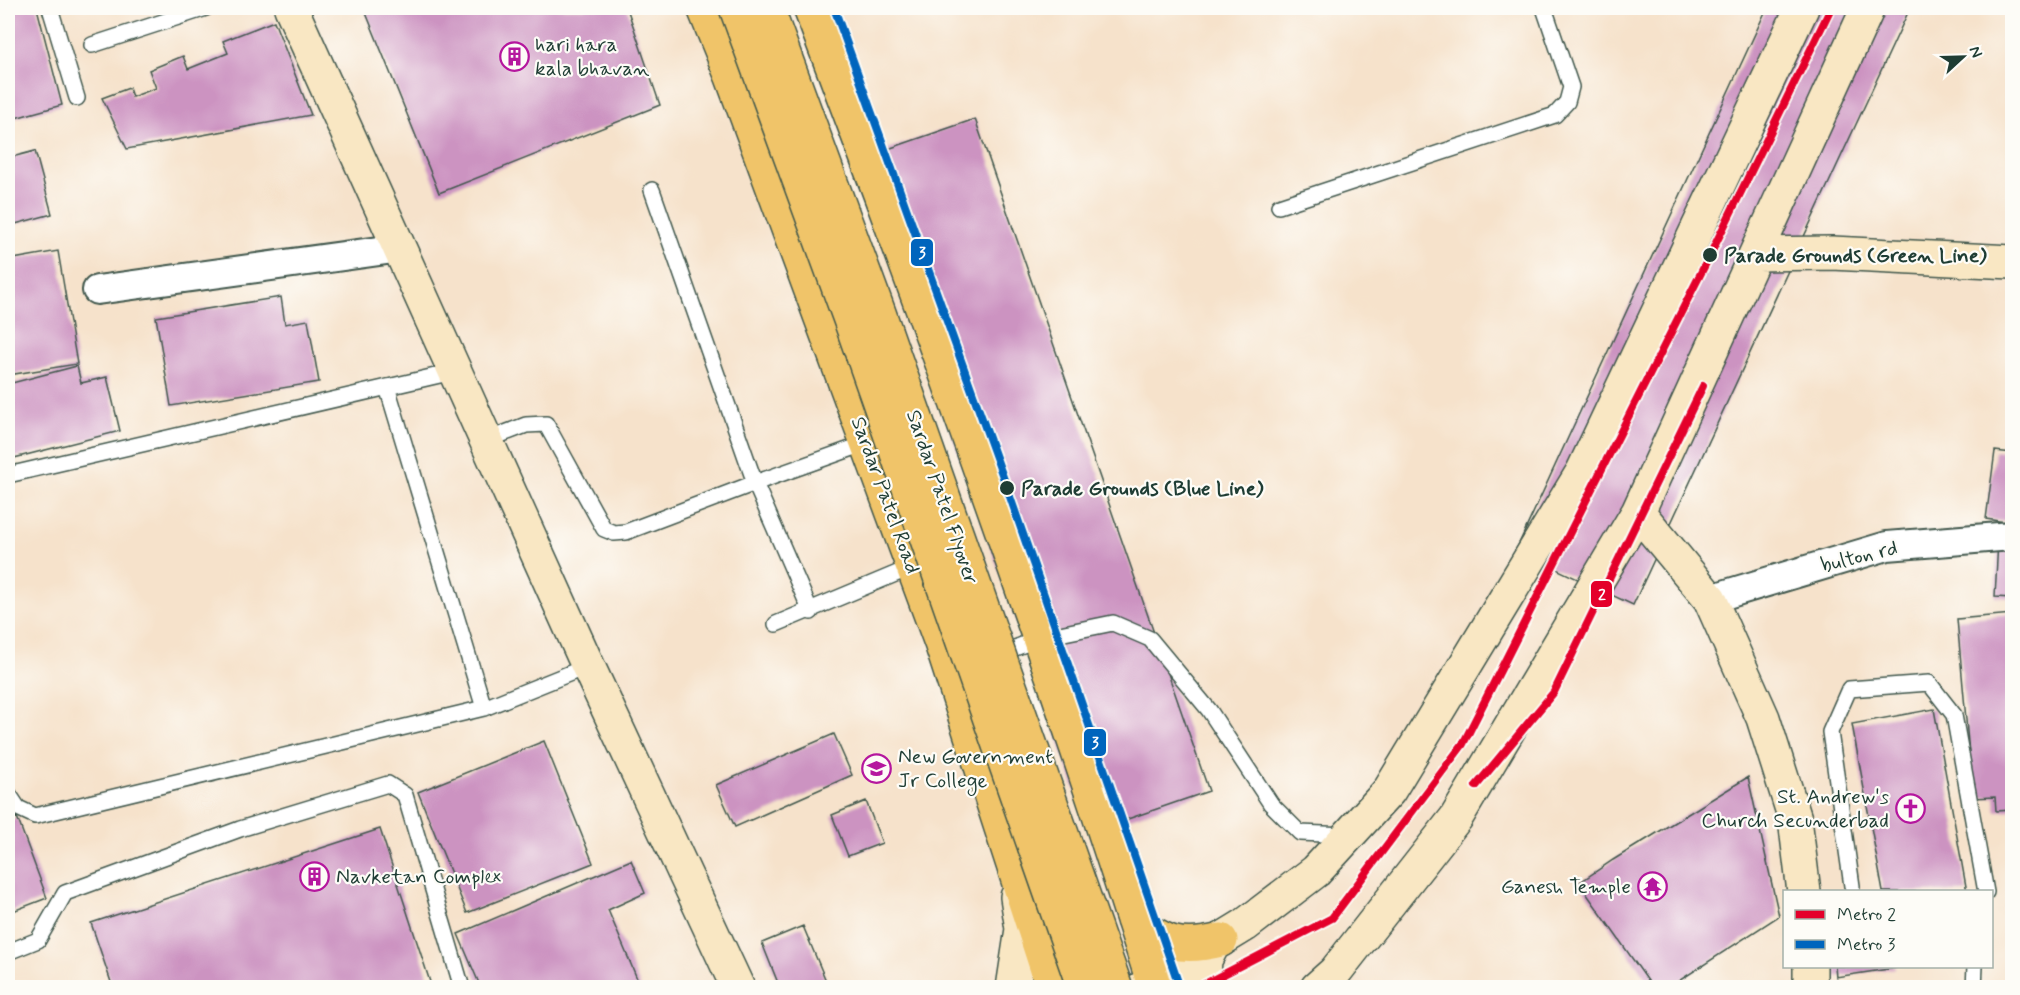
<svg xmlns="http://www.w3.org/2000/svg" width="2020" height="995" viewBox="0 0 2020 995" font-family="Mynerve,sans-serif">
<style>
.building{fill:#cc93c1}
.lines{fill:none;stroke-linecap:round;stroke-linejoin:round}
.lane-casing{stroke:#3f564b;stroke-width:18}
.street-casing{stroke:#3f564b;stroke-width:32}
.secondary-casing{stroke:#3f564b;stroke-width:36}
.primary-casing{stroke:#3f564b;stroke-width:36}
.lane{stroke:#fff;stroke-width:15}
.street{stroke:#fff;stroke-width:28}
.secondary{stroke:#f9e7c3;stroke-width:33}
.primary{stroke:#f0c469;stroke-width:33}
.primary-bridge-casing{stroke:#3f564b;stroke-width:36;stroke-linecap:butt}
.primary-bridge{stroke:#f0c469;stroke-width:33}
.metro-1-casing{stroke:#fdfcf7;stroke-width:12}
.metro-2-casing{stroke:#fdfcf7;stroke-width:12}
.metro-1{stroke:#e4002b;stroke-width:8}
.metro-2{stroke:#0065bd;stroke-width:8}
.stop-dot{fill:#1f3d34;stroke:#fdfcf7;stroke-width:2}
.labels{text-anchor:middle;stroke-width:4.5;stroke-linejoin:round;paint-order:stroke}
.poi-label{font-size:21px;fill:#1f3d34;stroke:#fdfcf7;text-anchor:start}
.stop-label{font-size:21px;font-weight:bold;fill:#1f3d34;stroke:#fdfcf7;text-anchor:start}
.street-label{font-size:21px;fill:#1f3d34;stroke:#fdfcf7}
.line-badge{stroke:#fdfcf7;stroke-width:2}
.badge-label{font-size:16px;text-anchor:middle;font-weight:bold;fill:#fff}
</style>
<rect width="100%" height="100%" fill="#fdfcf7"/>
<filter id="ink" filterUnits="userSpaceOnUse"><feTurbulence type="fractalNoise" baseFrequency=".0167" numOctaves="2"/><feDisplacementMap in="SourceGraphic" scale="12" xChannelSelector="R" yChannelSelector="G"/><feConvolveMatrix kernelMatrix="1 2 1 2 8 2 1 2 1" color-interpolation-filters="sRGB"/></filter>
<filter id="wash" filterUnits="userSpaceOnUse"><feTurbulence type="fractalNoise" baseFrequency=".008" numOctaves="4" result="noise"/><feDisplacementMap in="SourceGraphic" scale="24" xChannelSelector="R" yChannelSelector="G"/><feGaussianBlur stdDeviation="1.35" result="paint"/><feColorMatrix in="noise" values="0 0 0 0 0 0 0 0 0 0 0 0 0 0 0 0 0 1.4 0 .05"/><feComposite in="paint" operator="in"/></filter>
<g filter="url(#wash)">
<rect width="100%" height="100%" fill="#f6e2cb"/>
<g id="blocks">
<path class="building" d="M8 8H37L62 105 8 120Z
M364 8H627L660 105 439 193Z
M1767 8H1910L1633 605 1516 550Z
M274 21 311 115 127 149 102 98 129 88 132 97 156 88 149 70 183 56 188 69 228 53 223 41Z
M975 119 1209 791 1090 832 856 160Z
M35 151 52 214 8 226V158Z
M58 251 77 364 8 375V260Z
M281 297 285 324 308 320 319 382 171 406 156 317Z
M77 366 81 383 107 377 120 431 14 458 8 432V384Z
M1995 451 2012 453V523L1986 519Z
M1998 541 2012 542V598L1995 597Z
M2012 614V810L1996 811 1995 797 1973 798 1957 619Z
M1934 709 1967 892H1883L1852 724Z
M834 734 852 775 735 827 716 785Z
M544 741 593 863 467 913 418 792Z
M1748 777 1779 916 1668 988H1653L1579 883 1613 860Z
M866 801 882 843 848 856 832 815Z
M17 817 47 898 8 913V821Z
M380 829 432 988H113L91 923Z
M631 860 645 893 608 910 641 988H481L458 934Z
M803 926 829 988H780L762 943Z
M1835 966H1895V968L1836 977Z"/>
</g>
</g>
<g filter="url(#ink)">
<use href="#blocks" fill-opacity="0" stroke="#3f564b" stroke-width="1.5"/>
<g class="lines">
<defs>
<path id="lane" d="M50 8 77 98
M92 45 206 8
M652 190 755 483 867 443
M1279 206 1555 115 1567 102 1571 87 1544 8
M387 387 484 708
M487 440 526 425 546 424 604 529 614 533 626 532 755 483 811 612
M8 475 457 371
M776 624 912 567
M995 656 1040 638 1113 623 1150 639 1209 710 1271 804 1300 833 1347 835
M8 793 18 808 35 816 484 708 588 666
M1852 886 1830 732 1849 689 1929 683 1954 715 1986 892
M8 952 38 940 65 893 240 829 388 784 405 795 462 988
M1974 988 1975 966"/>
<path id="street" d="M97 290 401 248
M1710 599 1887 546 2012 536"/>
<path id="secondary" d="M291 8 588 666 738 988
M1757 254 1832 253 2012 262
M1638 512 1710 599 1763 718 1795 819 1804 892
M1013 988 1022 929 1017 897
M1142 988 1245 925 1316 871 1389 791 1583 471 1802 8
M1203 988 1205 960 1213 945
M1317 988 1335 972 1456 818 1638 512 1868 8
M1810 988V966"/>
<path id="primary" d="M704 8 732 77 941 643 1053 988
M810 8C933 331 1050 657 1155 988
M1133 920C1165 944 1181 950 1221 940"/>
</defs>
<use href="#lane" class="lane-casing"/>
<use href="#street" class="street-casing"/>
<use href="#secondary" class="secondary-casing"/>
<use href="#primary" class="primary-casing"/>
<use href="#lane" class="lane"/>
<use href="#street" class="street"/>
<use href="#secondary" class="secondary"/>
<use href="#primary" class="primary"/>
<defs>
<path id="primary-bridge" d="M736 8 851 322 1084 988
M767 8 879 313 1116 988"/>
</defs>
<use href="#primary-bridge" class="primary-bridge-casing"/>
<use href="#primary-bridge" class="primary-bridge"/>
<defs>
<path id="metro-1" d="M1476 786 1554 692 1703 386
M1197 988 1332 918 1463 744 1710 255 1831 8"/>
<path id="metro-2" d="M834 8 1007 488 1180 988"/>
</defs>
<use href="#metro-1" class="metro-1-casing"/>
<use href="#metro-2" class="metro-2-casing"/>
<use href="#metro-1" class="metro-1"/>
<use href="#metro-2" class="metro-2"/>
</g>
</g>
<defs>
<symbol id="building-ring" viewBox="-11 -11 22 22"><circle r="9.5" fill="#fdfcf7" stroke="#b5179e" stroke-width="1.5"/><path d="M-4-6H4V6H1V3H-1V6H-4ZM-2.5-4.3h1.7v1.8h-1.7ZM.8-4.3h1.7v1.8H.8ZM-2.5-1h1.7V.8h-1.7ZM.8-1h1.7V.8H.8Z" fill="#b5179e"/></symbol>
<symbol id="university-ring" viewBox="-11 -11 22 22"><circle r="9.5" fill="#fdfcf7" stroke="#b5179e" stroke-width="1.5"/><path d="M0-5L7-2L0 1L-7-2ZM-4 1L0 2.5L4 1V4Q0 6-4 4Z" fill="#b5179e"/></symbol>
<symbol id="church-ring" viewBox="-11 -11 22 22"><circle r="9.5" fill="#fdfcf7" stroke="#b5179e" stroke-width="1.5"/><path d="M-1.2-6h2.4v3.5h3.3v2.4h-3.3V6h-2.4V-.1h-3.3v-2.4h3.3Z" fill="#b5179e"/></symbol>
<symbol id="temple-ring" viewBox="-11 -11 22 22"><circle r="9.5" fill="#fdfcf7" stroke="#b5179e" stroke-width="1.5"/><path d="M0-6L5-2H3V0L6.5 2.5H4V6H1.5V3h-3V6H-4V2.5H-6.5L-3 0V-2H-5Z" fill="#b5179e"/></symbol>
</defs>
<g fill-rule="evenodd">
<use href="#building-ring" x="498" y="40" width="33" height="33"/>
<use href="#university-ring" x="860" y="752" width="33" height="33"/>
<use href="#church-ring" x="1894" y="792" width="33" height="33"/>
<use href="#building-ring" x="298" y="860" width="33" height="33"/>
<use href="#temple-ring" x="1636" y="870" width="33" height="33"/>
</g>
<g class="stop-dot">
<circle cx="1710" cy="255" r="8"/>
<circle cx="1007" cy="488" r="8"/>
</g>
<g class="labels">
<g class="poi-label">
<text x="535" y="51">hari hara<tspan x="535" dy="24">kala bhavan</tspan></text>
<text x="898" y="763">New Government<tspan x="898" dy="24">Jr College</tspan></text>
<text x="1889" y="803" text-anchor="end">St. Andrew's<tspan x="1889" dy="24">Church Secunderbad</tspan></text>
<text x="336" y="883">Navketan Complex</text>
<text x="1631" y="893" text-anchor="end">Ganesh Temple</text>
</g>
<g class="stop-label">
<text x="1724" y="262">Parade Grounds (Green Line)</text>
<text x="1021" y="495">Parade Grounds (Blue Line)</text>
</g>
<g class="street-label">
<text transform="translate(886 495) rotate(70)" y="7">Sardar Patel Road</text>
<text transform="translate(943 497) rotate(71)" y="7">Sardar Patel Flyover</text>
<text transform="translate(1859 556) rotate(-14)" y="7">bulton rd</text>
</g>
</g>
<g class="line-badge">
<rect x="910" y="238" width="24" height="29" rx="6" fill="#0065bd"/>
<rect x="1590" y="580" width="23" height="28" rx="6" fill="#e4002b"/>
<rect x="1083" y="728" width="24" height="29" rx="6" fill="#0065bd"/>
</g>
<g class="badge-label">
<text x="922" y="258">3</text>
<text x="1602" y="600">2</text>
<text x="1095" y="748">3</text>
</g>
<rect width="2020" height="995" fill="none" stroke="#fdfcf7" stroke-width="30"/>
<rect x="1783" y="890" width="210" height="78" fill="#fdfcf7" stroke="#a4b0a9" stroke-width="1.5"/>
<rect x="1795" y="910" width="30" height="9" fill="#e4002b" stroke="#a4b0a9" stroke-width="1.5"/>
<text x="1837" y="920" font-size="18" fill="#1f3d34">Metro 2</text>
<rect x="1795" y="940" width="30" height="9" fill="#0065bd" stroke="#a4b0a9" stroke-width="1.5"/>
<text x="1837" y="950" font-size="18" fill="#1f3d34">Metro 3</text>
<g transform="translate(1963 57) rotate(68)" stroke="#fdfcf7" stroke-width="4.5" paint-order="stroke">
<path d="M0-4.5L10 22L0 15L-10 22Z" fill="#1f3d34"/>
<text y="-9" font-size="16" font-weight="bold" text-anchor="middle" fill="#1f3d34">N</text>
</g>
</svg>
